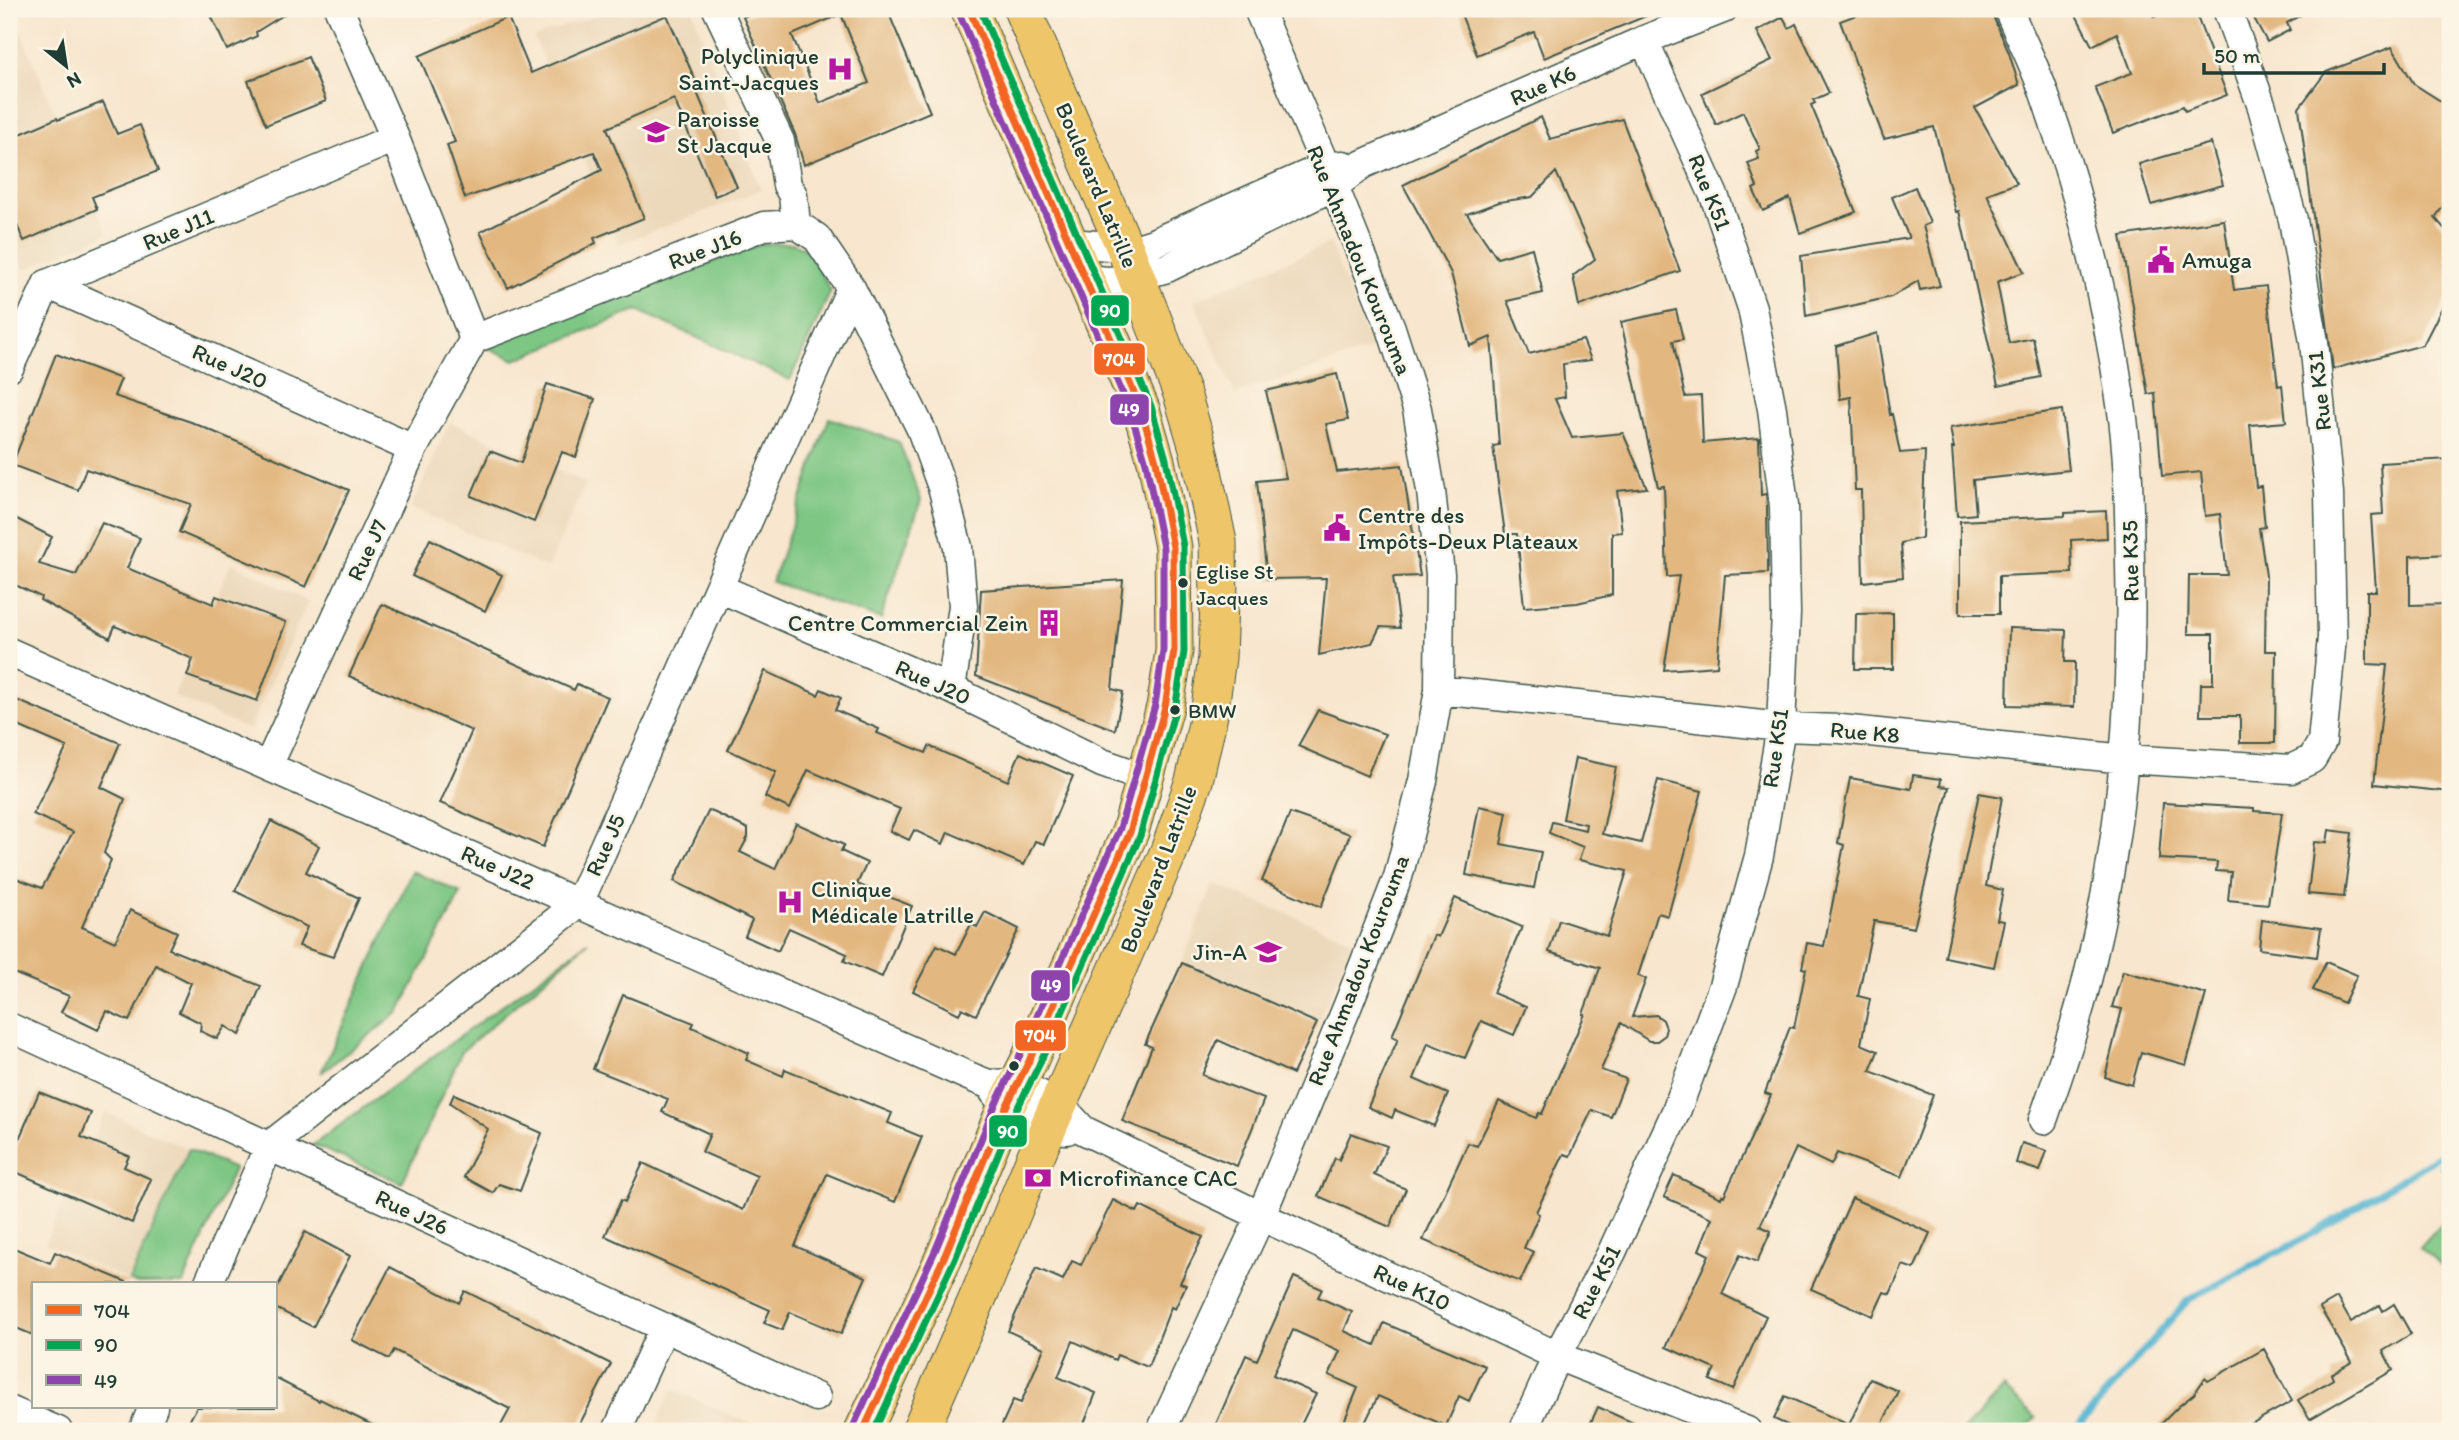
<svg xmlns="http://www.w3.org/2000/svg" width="2459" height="1440" viewBox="0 0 2459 1440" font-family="Itim,sans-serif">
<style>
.built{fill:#ecd8ba}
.green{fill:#7dc683;stroke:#4e825c;stroke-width:2}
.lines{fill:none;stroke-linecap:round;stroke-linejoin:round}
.stream{stroke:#52b4d1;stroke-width:7}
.building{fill:#e2b780;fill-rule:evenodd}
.minor-casing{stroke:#40564b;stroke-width:31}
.major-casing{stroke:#40564b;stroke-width:39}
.minor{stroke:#fff;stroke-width:28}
.major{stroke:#eec569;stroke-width:37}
.bus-1-casing{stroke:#fcf5e5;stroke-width:12}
.bus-2-casing{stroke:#fcf5e5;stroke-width:12}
.bus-3-casing{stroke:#fcf5e5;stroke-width:12}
.bus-1{stroke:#f26522;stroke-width:7}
.bus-2{stroke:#00a651;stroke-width:7}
.bus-3{stroke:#8e44ad;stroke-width:7}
.bus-dot{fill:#1f3d34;stroke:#fcf5e5;stroke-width:2.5}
.labels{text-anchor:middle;stroke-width:5;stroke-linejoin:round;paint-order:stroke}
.bus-label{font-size:21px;fill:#1f3d34;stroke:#fcf5e5;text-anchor:start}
.poi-label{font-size:23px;fill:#1f3d34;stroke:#fcf5e5;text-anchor:start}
.street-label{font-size:23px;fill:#1f3d34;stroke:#fcf5e5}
.line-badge{stroke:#fcf5e5;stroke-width:2.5}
.badge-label{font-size:19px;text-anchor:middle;font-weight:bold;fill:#fff}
</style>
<rect width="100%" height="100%" fill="#fcf5e5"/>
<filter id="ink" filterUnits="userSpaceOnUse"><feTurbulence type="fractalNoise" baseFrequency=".0143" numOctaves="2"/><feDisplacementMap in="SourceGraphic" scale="14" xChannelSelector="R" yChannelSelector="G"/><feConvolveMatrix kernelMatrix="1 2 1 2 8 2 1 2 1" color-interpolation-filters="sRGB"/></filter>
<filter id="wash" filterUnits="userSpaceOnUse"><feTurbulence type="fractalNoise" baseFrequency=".00686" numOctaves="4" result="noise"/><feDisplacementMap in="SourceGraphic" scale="28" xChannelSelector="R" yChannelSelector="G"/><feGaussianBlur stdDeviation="1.57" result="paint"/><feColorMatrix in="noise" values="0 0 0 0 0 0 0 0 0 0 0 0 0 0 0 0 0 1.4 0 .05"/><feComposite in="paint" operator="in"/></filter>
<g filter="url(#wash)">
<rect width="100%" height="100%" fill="#f8e6ce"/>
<path class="built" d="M9 9H11L107 234 24 270 9 234Z
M613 9H692L761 190 619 244 534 37Z
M1330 243 1371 349 1235 394 1194 301Z
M450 422 586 483 547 568 411 508Z
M231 562 308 602 249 730 174 696Z
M1213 884 1355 941 1317 1023 1182 963Z
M105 1112 189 1149 129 1281 45 1243Z
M672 1389 768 1431H653Z"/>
<path class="green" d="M793 243 809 251 831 291 790 380 637 310 515 360 484 346 761 244Z
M829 418 899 442 921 500 881 619 772 582Z
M412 871 461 893 399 1012 321 1073Z
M588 942 462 1051 402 1183 313 1145Z
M189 1149 234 1169 183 1284H137L129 1281Z
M2450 1214V1273L2420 1247Z
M2004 1388 2036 1418 2023 1431H1963Z"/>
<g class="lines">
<path class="stream" d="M2450 1159 2442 1166 2450 1160
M2074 1431 2188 1300 2312 1234 2450 1149"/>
</g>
<g id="blocks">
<path class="building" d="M208 9H293L256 32 257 36 227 50Z
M764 9H887L930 112 804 165 795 134 743 17ZM841 14 869 83 820 103 792 35Z
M1459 9H1663L1544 58 1534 32 1477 55Z
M1872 9H1989L1992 14 2009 53 2019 85 1975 108 2017 183 1987 194 2024 272 1997 282 2009 343 2033 338 2041 377 1998 386 1959 211 1956 212 1934 127 1884 139 1840 21Z
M2073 9H2150L2154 17 2174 9H2194L2227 95 2185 111 2183 106 2113 133 2095 87 2132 73 2117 33 2092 46Z
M2249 9H2311L2287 23 2290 30 2267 42Z
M667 15 699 89 696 90 737 187 715 196 674 99 607 128 644 218 594 238 596 243 508 288 480 232 602 170 594 152 465 198 447 145 455 142 419 56 508 17 531 73Z
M1783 17 1789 28 1796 24 1829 93 1813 100 1815 103 1811 105 1856 212 1800 233 1790 198 1763 211 1753 189 1757 187 1748 163 1759 159 1756 151 1760 149 1743 112 1716 125 1702 93 1772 60 1757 31Z
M2392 47 2414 84 2450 107V196L2435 218 2450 235V292L2423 345 2333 369 2299 108 2326 72Z
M308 57 326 101 266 125 248 81Z
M103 102 117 134 140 125 158 171 92 197 97 209 24 241 10 210 16 207 9 189V139L57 118 58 120Z
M1541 117 1550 139 1622 119 1680 271 1579 306 1573 276 1595 259 1556 172 1532 197 1499 202 1467 214 1497 258 1532 248 1543 293 1507 301 1529 354 1583 340 1591 360 1563 364 1565 397 1555 399 1572 438 1623 433 1647 488 1617 491 1622 532 1612 533V595L1577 603 1524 607 1517 534H1505L1493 446 1499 445 1491 337 1470 346 1451 273 1403 185Z
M2211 143 2223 185 2151 205 2139 164Z
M1915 187 1930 223 1923 226 1940 286 1920 290 1918 281 1891 297 1806 316 1801 256 1909 238 1892 197Z
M2224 220 2234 290 2266 286 2278 386 2282 385 2286 422 2250 425 2256 487 2261 486 2265 527 2259 528 2266 576 2265 651H2276L2275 743H2240V716H2200L2201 684H2213V634H2188L2189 575H2227L2220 514 2205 516 2201 472 2162 476 2155 393 2148 394 2121 236Z
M1676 310 1683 339 1673 341 1685 397 1701 396 1703 443 1759 438 1761 495 1766 494 1767 507 1768 573 1725 575 1717 666 1664 670 1679 576 1667 577 1664 486 1658 487 1621 322Z
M1877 333 1890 415 1892 414 1900 453 1925 451 1922 538 1901 543 1903 577 1863 582 1861 490H1855L1851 397 1840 399 1836 346Z
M56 354 121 379 114 396 191 422 349 490 306 587 179 532 191 504 86 469 78 490 12 465Z
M1337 374 1348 420 1326 424 1337 472 1402 465 1420 576 1393 577 1400 628 1380 627 1372 643 1319 655 1326 578 1267 579 1257 481 1286 478 1266 391Z
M547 384 595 399 576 457 562 452 534 522 471 496 490 451 521 463Z
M2062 410 2069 470 1973 480 1976 514 1957 516 1952 448H1954L1950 428Z
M2450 459V554L2410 556V605L2450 604V792L2374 784 2387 665 2367 664V591H2376L2371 515 2383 514 2380 463Z
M2106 511 2107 538 2071 540 2072 573 1999 576V614H1960V521L2065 516V513Z
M9 515 52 537 39 564 76 575 102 523 140 538 127 568 213 604 216 596 286 622 257 701 187 676 193 659 115 626 110 638 40 600 41 597 9 582Z
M430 539 502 575 485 611 412 576Z
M1123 580 1112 689 1123 692 1115 730 976 676 981 590Z
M382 604 574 690 577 684 608 697 543 847 440 803 472 731 349 676Z
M1893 613V669H1855L1856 614Z
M2009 628 2066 630 2065 662H2075L2074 707 2007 705Z
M765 671 818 695 821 689 841 698 835 710 879 729 877 733 926 753 929 746 1008 781 1020 753 1073 776 1044 844 1035 841 1024 865 948 832 943 844 914 830 909 840 890 831 900 809 808 770 790 809 765 797 776 772 728 750Z
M9 697 120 743 101 787 125 799 104 853 111 860 82 927 115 942 130 910 177 932 169 949 261 986 240 1035 225 1026 217 1039 200 1031 201 1023 179 1012 191 983 156 965 129 1021 107 1011 98 1030 61 1012 69 996 9 971V896L16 878 42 888 73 832 33 814 67 747 9 722Z
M1318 710 1385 734 1367 776 1298 746Z
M1575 758 1616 767 1602 834 1641 843 1658 780 1702 791 1668 916 1658 913 1638 976 1646 979 1632 1017 1656 1015 1663 1020 1666 1028 1664 1036 1657 1041H1649L1621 1023 1601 1070 1626 1079 1611 1117 1592 1110 1570 1156 1564 1154 1536 1212 1539 1214 1524 1248 1534 1252 1520 1282 1423 1240 1468 1143 1477 1146 1499 1101 1536 1118 1539 1113 1542 1114 1585 1014H1583L1600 968 1549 952 1559 920 1607 936 1627 871 1579 860 1583 847 1549 833 1552 822 1585 830 1586 824 1563 819Z
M1913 775 1941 779 1940 786 1949 787 1914 928 1874 921 1858 996 1870 999 1861 1044 1878 1051 1870 1071 1933 1095 1902 1177 1837 1153 1831 1165 1796 1148 1760 1226 1771 1231 1757 1262 1740 1255 1722 1294 1766 1316 1733 1390 1710 1380 1715 1369 1666 1347 1709 1255 1699 1250 1712 1218 1664 1197 1674 1175 1721 1198 1722 1195 1724 1196 1771 1095 1765 1093 1790 1027 1794 1028 1806 969 1802 968 1807 943 1824 946 1844 845 1838 843 1850 778 1911 789Z
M1979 793 2002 797 1986 886 2003 890 1997 920 2004 921 1994 967 1945 957Z
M2163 803 2254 808V811L2282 813 2268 904 2228 900 2231 872 2216 871 2217 862 2159 859Z
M1479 806 1507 812 1501 844 1541 852 1534 888 1466 875Z
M709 810 748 829V837L740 852 775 869 796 823 844 845 841 851 867 863 857 884 912 906 882 977 844 961 847 954 789 928 778 951 745 936 752 920 674 881Z
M1290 813 1350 834 1321 907 1262 881Z
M271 821 319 846 306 872 359 898 333 957 299 946 307 927 235 891Z
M2329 830 2352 833 2344 897 2308 894 2314 842 2327 843Z
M1455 898 1522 927 1493 993 1526 1007 1514 1035 1481 1021 1465 1058 1428 1043 1414 1079 1448 1094 1434 1126 1395 1110 1392 1118 1368 1107 1398 1039 1392 1036 1434 935 1438 937Z
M985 912 1019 929 976 1015 962 1008 959 1014 913 991 937 945 956 954 971 924 977 927Z
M2262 920 2321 928 2317 957 2259 949Z
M2326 962 2357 975 2344 1003 2313 990Z
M1182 963 1317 1023 1293 1074 1218 1040 1202 1075 1264 1099 1237 1166 1122 1121 1152 1047 1145 1044Z
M2123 971 2206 994 2186 1065 2141 1052 2132 1085 2105 1077 2122 1009 2112 1007Z
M623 995 694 1023 692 1027 749 1053 746 1060 783 1076 785 1069 892 1113 888 1123 922 1137 895 1202 827 1174 795 1246 866 1277 841 1334 790 1312 782 1330 764 1323 770 1310 605 1236 621 1200 625 1202 643 1163 743 1210 757 1176 702 1152 710 1134 662 1112 668 1099 593 1069Z
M39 1092 91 1113 81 1137 129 1156 124 1167 151 1179 132 1223 9 1169V1163Z
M454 1094 542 1133 520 1191 499 1184 493 1193 464 1177 488 1129 450 1103Z
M1351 1133 1387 1146 1374 1175 1406 1189 1390 1227 1318 1196 1335 1158 1339 1160Z
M2022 1143 2047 1151 2040 1171 2016 1163Z
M1852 1198 1930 1233 1914 1269 1903 1265 1890 1294 1884 1292 1873 1316 1811 1289Z
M1113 1200 1137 1212 1140 1206 1203 1237 1180 1283 1186 1285 1175 1309 1171 1307 1148 1367 1117 1355 1115 1360 1073 1341 1058 1377 1096 1393 1081 1431H999L1013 1400 1021 1403 1044 1348 1008 1331 1036 1268 1063 1280 1072 1261 1081 1265Z
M305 1232 350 1256 313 1327 275 1308V1292Z
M9 1246 50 1263 55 1252 131 1284H33V1335L9 1325Z
M390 1267 459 1303 465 1291 611 1364 576 1431H498L510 1409 394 1350 389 1359 352 1340Z
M1294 1277 1322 1289 1318 1297 1352 1312 1344 1331 1375 1345 1384 1323 1485 1366 1469 1401 1459 1396 1446 1426 1378 1396 1361 1431H1340L1358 1388 1329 1375 1340 1351 1293 1330 1273 1375 1316 1394 1298 1431H1213L1246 1355 1257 1360Z
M2337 1298 2351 1322 2380 1305 2383 1311 2394 1304 2411 1334 2383 1351 2393 1370 2310 1419 2298 1400 2333 1379 2331 1374 2352 1362 2320 1308Z
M2264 1349 2292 1401 2238 1431H2154L2179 1406 2194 1394 2205 1378 2208 1381Z
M275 1378 319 1401 320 1399 384 1431H201L187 1425 197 1407H275Z
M1870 1379 1898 1391 1879 1431H1800L1774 1419 1785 1396 1849 1425Z
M1598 1407 1651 1431H1587Z"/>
</g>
</g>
<g filter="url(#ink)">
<use href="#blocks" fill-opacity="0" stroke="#40564b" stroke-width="2"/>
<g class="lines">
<defs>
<path id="minor" d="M339 9 395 138 474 339
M717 9 780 141 787 185 793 195 796 224
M2008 9C2020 37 2034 64 2044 93 2079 193 2106 299 2121 404 2129 456 2129 511 2130 564 2133 693 2123 824 2094 950 2082 1008 2062 1065 2043 1120
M1069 243 1137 248 1153 243 1324 167 1343 165
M1085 279 1107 281 1125 280 1167 268 1334 186 1363 164 1644 40 1723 9
M47 284 413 449
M474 339 764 226 796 224 817 238 851 288 921 429 943 490 958 547 963 606 951 689
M9 368 47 284 395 138
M719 588 951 689 1102 763 1145 778
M9 652 973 1078 988 1084 1018 1083 1060 1105 1083 1130 1261 1216 1557 1356 1747 1431
M1439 690 1781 727 1841 729 2125 759 2291 769 2312 759 2322 742 2332 637 2329 493 2314 342 2293 220 2262 107 2227 9
M268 766 413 449 474 339
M9 1027 816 1397
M994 1092 1006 1107 1049 1129 1067 1130
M208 1284 269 1146 579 903 851 288
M9 1410 58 1431
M143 1431 153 1407
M617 1431 664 1327
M1161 1431 1261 1216 1348 1005 1398 877 1423 781 1439 690 1440 574 1431 491 1417 409 1391 328 1334 186 1258 9
M1523 1431 1557 1356 1612 1252 1677 1109 1723 986 1759 856 1781 727 1786 613 1784 506 1772 409 1752 308 1715 198 1644 40"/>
<path id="major" d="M863 1431 945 1255 1006 1107 1029 1061 1130 832 1165 707 1174 651 1173 547 1156 461 1141 409 969 9
M920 1431 982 1288 1034 1160 1169 851 1194 781 1209 715 1217 658 1219 601 1218 542 1198 448 1182 394 1125 248 1022 9"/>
</defs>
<use href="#minor" class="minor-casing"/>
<use href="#major" class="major-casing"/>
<use href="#minor" class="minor"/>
<use href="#major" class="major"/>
<defs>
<path id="bus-1" d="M863 1431 945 1255 1006 1107 1029 1061 1130 832 1165 707 1174 651 1173 547 1156 461 1141 409 969 9"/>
<path id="bus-2" d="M874 1431 955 1259 1016 1111 1039 1065 1140 836 1175 710 1184 652 1183 546 1166 459 1151 406 980 9"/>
<path id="bus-3" d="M853 1427 935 1251 996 1103 1019 1057 1120 828 1155 705 1163 650V548L1146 463 1131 413 959 13"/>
</defs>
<use href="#bus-1" class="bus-1-casing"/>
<use href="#bus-2" class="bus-2-casing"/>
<use href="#bus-3" class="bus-3-casing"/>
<use href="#bus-1" class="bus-1"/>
<use href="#bus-2" class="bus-2"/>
<use href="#bus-3" class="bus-3"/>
</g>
</g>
<defs>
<symbol id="hospital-bare" viewBox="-9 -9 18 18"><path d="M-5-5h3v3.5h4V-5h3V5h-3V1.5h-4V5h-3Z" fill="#b5179e" stroke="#fcf5e5" stroke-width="2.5" paint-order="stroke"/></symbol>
<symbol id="school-bare" viewBox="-9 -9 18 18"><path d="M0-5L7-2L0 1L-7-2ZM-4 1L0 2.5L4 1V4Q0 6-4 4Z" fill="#b5179e" stroke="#fcf5e5" stroke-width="2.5" paint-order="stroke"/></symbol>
<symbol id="civic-bare" viewBox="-9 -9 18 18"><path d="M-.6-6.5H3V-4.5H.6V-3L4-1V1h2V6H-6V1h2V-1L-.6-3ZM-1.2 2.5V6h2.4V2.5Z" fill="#b5179e" stroke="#fcf5e5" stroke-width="2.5" paint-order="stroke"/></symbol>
<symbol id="building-bare" viewBox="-9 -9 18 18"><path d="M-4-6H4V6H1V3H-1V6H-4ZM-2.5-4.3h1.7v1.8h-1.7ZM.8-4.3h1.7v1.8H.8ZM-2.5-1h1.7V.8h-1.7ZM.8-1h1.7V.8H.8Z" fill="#b5179e" stroke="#fcf5e5" stroke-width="2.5" paint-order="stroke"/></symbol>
<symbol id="bank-bare" viewBox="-9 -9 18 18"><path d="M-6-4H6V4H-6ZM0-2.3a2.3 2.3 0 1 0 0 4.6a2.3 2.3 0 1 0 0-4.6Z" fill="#b5179e" stroke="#fcf5e5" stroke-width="2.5" paint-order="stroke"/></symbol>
</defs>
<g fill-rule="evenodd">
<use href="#hospital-bare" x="821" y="50" width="38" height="38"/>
<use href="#school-bare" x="637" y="113" width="38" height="38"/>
<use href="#civic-bare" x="2142" y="241" width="38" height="38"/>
<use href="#civic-bare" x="1318" y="509" width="38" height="38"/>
<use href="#building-bare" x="1030" y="604" width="38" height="38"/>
<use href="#hospital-bare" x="771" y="883" width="38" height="38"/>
<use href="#school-bare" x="1249" y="933" width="38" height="38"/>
<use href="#bank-bare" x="1019" y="1159" width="38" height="38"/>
</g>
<g class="bus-dot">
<circle cx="1183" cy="583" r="6"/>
<circle cx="1175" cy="710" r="6"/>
<circle cx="1014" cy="1066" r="6"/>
</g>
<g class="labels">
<g class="bus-label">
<text x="1196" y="579">Eglise St<tspan x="1196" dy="26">Jacques</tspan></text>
<text x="1188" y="718">BMW</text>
</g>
<g class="poi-label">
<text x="819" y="64" text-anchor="end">Polyclinique<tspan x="819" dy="26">Saint-Jacques</tspan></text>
<text x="677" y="127">Paroisse<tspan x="677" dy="26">St Jacque</tspan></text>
<text x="2182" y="268">Amuga</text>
<text x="1358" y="523">Centre des<tspan x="1358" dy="26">Impôts-Deux Plateaux</tspan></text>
<text x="1028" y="631" text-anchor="end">Centre Commercial Zein</text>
<text x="811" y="897">Clinique<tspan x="811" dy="26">Médicale Latrille</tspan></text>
<text x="1247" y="960" text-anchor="end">Jin-A</text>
<text x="1059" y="1186">Microfinance CAC</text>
</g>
<g class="street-label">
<text transform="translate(1543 85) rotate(-24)" y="8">Rue K6</text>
<text transform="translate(1097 185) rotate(67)" y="8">Boulevard Latrille</text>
<text transform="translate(1710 192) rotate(68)" y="8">Rue K51</text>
<text transform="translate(178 229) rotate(-23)" y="8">Rue J11</text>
<text transform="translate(705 249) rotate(-21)" y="8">Rue J16</text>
<text transform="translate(1360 260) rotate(68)" y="8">Rue Ahmadou Kourouma</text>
<text transform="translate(230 366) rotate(24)" y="8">Rue J20</text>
<text transform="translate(2319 391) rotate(-96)" y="8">Rue K31</text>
<text transform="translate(367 550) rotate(-65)" y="8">Rue J7</text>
<text transform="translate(2130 561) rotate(-91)" y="8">Rue K35</text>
<text transform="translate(933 682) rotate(24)" y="8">Rue J20</text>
<text transform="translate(1865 732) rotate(5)" y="8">Rue K8</text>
<text transform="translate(1775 748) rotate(-82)" y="8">Rue K51</text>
<text transform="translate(605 845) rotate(-66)" y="8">Rue J5</text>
<text transform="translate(498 867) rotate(24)" y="8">Rue J22</text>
<text transform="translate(1158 869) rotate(-69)" y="8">Boulevard Latrille</text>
<text transform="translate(1358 970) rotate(-69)" y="8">Rue Ahmadou Kourouma</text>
<text transform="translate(412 1212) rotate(25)" y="8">Rue J26</text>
<text transform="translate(1596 1282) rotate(-63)" y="8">Rue K51</text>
<text transform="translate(1412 1287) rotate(25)" y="8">Rue K10</text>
</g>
</g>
<g class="line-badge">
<rect x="1090" y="294" width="40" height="33" rx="7" fill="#00a651"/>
<rect x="1093" y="342" width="53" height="34" rx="7" fill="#f26522"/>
<rect x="1109" y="393" width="41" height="33" rx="7" fill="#8e44ad"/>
<rect x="1030" y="969" width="41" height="33" rx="7" fill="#8e44ad"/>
<rect x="1014" y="1019" width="53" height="33" rx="7" fill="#f26522"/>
<rect x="988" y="1114" width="40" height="34" rx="7" fill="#00a651"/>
</g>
<g class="badge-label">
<text x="1110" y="317">90</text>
<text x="1119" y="366">704</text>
<text x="1129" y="416">49</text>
<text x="1051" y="992">49</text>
<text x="1040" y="1042">704</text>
<text x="1008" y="1138">90</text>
</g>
<rect width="2459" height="1440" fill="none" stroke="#fcf5e5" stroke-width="35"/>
<rect x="32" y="1282" width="245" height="126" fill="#fcf5e5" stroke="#a4ab9e" stroke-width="2"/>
<rect x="46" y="1305" width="35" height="10" fill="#f26522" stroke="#a4ab9e" stroke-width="2"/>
<text x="94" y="1318" font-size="21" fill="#1f3d34">704</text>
<rect x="46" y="1340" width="35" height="10" fill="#00a651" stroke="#a4ab9e" stroke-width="2"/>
<text x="94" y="1352" font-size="21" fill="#1f3d34">90</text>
<rect x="46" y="1375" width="35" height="10" fill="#8e44ad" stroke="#a4ab9e" stroke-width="2"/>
<text x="94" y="1388" font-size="21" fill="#1f3d34">49</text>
<g transform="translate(66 66) rotate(150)" stroke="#fcf5e5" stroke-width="5" paint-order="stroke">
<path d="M0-5L12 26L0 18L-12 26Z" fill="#1f3d34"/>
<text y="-10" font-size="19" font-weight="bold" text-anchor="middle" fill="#1f3d34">N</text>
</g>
<path d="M2204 63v10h180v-10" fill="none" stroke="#1f3d34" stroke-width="3.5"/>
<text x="2214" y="63" font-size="21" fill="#1f3d34" stroke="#fcf5e5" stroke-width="5" paint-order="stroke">50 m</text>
</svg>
